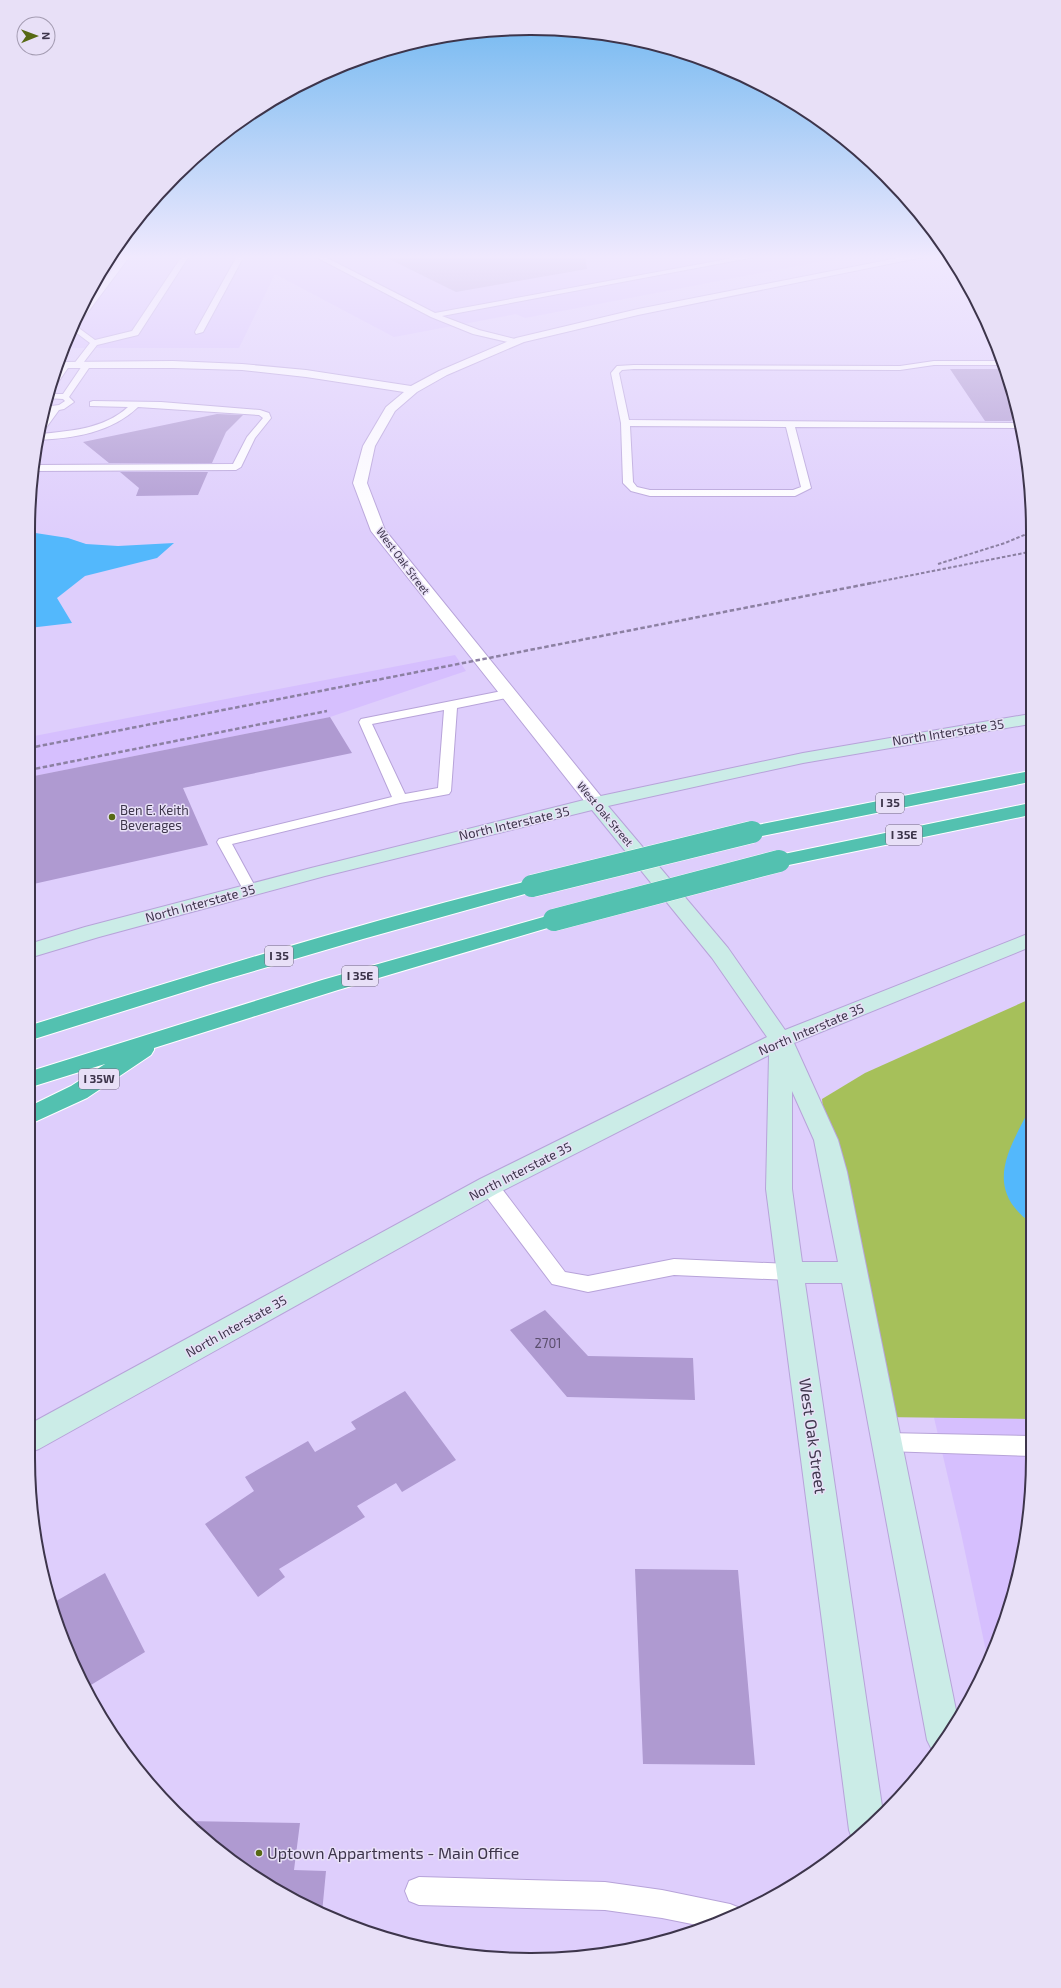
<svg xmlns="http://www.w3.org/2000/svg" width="1061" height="1988" viewBox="0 0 1061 1988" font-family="'Exo 2',sans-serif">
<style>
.built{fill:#d6bffe}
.green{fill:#a6c05a}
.water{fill:#53b8fc}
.building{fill:#af9ad1}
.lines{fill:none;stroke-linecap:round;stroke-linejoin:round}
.service-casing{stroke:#b7a3d9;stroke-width:2}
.tertiary-casing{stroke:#b7a3d9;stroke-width:2}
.secondary-casing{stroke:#b7a3d9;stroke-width:2}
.motorway-casing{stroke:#fff;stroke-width:2}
.service{fill:#fff;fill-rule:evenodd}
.tertiary{fill:#fff;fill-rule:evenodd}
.secondary{fill:#cbece7;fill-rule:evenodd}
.motorway{fill:#53c1b0;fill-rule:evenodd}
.rail-far1{stroke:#8c80a2;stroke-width:2;stroke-dasharray:3.5 2;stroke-linecap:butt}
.rail{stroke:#8c80a2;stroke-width:2.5;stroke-dasharray:4.5 2.5;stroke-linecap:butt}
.motorway-bridge-casing{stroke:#fff;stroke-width:23;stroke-linecap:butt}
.motorway-bridge{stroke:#53c1b0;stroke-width:22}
.poi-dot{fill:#576914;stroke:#e8e0f7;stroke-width:1.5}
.labels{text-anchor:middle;stroke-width:3;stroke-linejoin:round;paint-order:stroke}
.far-street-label{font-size:11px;fill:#3d354b;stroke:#e8e0f7}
.shield{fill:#e8e0f7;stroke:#70687f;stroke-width:1}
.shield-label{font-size:12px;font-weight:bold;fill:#3d354b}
.street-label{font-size:13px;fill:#3d354b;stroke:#e8e0f7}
.poi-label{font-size:13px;fill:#3d354b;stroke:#e8e0f7;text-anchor:start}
.near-number-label{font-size:13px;fill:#5a4e6c}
.near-street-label{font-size:16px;fill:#3d354b;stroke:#e8e0f7}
.near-poi-label{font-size:16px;fill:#3d354b;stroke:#e8e0f7;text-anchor:start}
.rim{fill:none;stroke:#3d354b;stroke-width:2}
</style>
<rect width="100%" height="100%" fill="#decefc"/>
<path class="built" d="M112 256H849L525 318 516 314 394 337 275 274 239 348H67L95 279Z
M455 655 466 671 330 717 29 777V737Z
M1031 1032 1032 1490 1016 1588 987 1656 961 1533 861 1106Z"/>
<path class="green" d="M1030 999 1032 1419 881 1417 826 1140 822 1099 865 1073Z"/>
<path class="water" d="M29 532 68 538 86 544 118 546 174 543 157 558 85 576 57 598 72 623 29 628Z
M1031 1106V1223C982 1187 1010 1148 1031 1106Z"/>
<path class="building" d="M383 256H585L587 269 456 292Z
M950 369H1006L1017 413 1011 421H985Z
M217 414 243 415 226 432 212 463H109L83 442Z
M120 472H208L198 495 136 496 139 488Z
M330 717 352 753 183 788 208 845 29 885V777Z
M545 1310 588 1356 693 1358 695 1400 567 1397 510 1330Z
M405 1391 456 1460 402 1492 396 1483 357 1506 365 1517 279 1569 285 1577 258 1597 205 1524 254 1491 245 1477 308 1441 315 1452 356 1429 351 1422Z
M635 1569 738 1570 755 1765 643 1764Z
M105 1573 145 1652 86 1688 55 1619 51 1604Z
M186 1821 300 1823 294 1870 326 1871 322 1913 252 1875 199 1835Z"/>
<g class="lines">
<defs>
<path id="service" d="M123 256H130L82 320H78L84 307Z
M182 256H189L138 335 97 345 80 367H74L73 365 90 343 74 331 76 326 95 340 132 331Z
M237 256H244L203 332 196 334 195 332Z
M314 256H323L435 313 744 256H760L442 316 479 330 519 340V344H516L473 334 431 317Z
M934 361H1002L1004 365H934L900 370 634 369 622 370 619 373 629 420 1019 423 1020 428 795 427 811 488 795 496H650L631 491 623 483 621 423 611 373 617 366 634 365 900 366ZM630 426 786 427 801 487 793 490H650L637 487 633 482Z
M63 363 70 365 54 388H50L57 372Z
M84 363 91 365 69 397 74 402 64 409 59 410 43 432 40 433 42 421 49 412H43L44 407 59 405 65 401 63 399 46 398 48 394H63Z
M93 401 161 402 260 410 269 413 271 418 255 438 241 467 236 470 34 471V465L233 464 247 437 263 418 259 415 138 407C111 433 74 438 39 440L40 434C70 431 104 429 128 407L90 406V402Z
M507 690 511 691 513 694 511 697 457 708 451 791 449 794 400 803 232 844 257 890 255 893H245L217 842 219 839 392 797 359 722 361 719ZM444 710 438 788 405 794 372 724Z
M489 1179 496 1181 565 1272 588 1276 674 1259 790 1264 797 1267 800 1272 797 1277 790 1280 674 1275 588 1292 552 1284 482 1191 480 1186 482 1181Z
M886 1433 1032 1436V1456L886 1451 878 1449 875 1442 878 1435Z
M419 1877 605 1882 662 1890 730 1904 740 1908 741 1912 723 1922 707 1927 662 1918 605 1910 419 1905 409 1901 405 1891 409 1881Z"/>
<path id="tertiary" d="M908 256H928L638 315 524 342 447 375 417 392 395 411 375 446 367 483 385 530 603 799 605 803 603 807 596 809 589 807 371 531 353 483 363 446 386 407 404 392 306 377 242 370 173 368H59L61 362 173 361 242 364 306 370 411 386 439 371 516 338 638 309Z"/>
<path id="secondary" d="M1030 714V724L803 763 608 806 728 948 785 1030 1030 933V947L794 1043 838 1140 847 1172 958 1720 936 1754 933 1752 927 1740 842 1283H805L883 1813 853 1842 849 1830 766 1189 769 1055 498 1193 39 1449 28 1453V1425L480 1179 767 1037 712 958 592 810 325 876 99 937 29 958V944L85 927 311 868 596 797 803 753ZM792 1091 814 1140 838 1262H802L792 1189Z"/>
<path id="motorway" d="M1030 771V782L752 838 745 836 742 832 745 828 752 826Z
M1030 803V815L779 867 772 865 769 861 772 857 779 855Z
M532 880 539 882 542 886 539 890 363 939 213 983 28 1041V1026C195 974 362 922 532 880Z
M554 914 561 916 564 920 561 924 338 990 154 1048V1050L151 1055 87 1098 28 1125V1107L71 1086 105 1064 28 1088V1072L322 980Z"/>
</defs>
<use href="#service" class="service-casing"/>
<use href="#tertiary" class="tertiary-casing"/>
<use href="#secondary" class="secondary-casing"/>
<use href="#motorway" class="motorway-casing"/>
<use href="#service" class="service"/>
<use href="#tertiary" class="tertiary"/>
<use href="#secondary" class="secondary"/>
<use href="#motorway" class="motorway"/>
<path class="rail-far1" d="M938 564 1005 543 1029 533
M867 584 1029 552"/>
<path class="rail" d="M29 748 872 583
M29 770 327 711"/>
<defs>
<path id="motorway-bridge" d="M532 886 752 832
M554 920 779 861"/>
</defs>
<use href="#motorway-bridge" class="motorway-bridge-casing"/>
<use href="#motorway-bridge" class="motorway-bridge"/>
</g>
<linearGradient id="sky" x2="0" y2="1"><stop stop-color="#6cb6f0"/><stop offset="0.48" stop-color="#f0e9fe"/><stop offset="1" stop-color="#f0e9fe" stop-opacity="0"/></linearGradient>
<rect width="1061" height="535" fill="url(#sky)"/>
<g class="poi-dot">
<circle cx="112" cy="817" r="4"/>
<circle cx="259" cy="1853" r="4"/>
</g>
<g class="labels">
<g class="far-street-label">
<text transform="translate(403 561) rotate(53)" y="4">West Oak Street</text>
<text transform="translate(605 814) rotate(50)" y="4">West Oak Street</text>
</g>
<g class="shield">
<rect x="876" y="793" width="28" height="20" rx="3"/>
<rect x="886" y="825" width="36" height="20" rx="3"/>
<rect x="265" y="946" width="28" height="20" rx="3"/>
<rect x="342" y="966" width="36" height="20" rx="3"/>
<rect x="79" y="1069" width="40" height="20" rx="3"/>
</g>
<g class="shield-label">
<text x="890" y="807">I 35</text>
<text x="904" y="839">I 35E</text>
<text x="279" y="960">I 35</text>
<text x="360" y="980">I 35E</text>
<text x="99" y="1083">I 35W</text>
</g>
<g class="street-label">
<text transform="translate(948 732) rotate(-9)" y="5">North Interstate 35</text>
<text transform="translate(514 823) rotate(-13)" y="5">North Interstate 35</text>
<text transform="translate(200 903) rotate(-15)" y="5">North Interstate 35</text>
<text transform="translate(811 1029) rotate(-23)" y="5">North Interstate 35</text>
<text transform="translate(520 1171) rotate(-27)" y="5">North Interstate 35</text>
<text transform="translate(236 1326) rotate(-29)" y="5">North Interstate 35</text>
</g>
<g class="poi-label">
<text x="120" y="815">Ben E. Keith<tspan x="120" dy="15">Beverages</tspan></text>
</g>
<g class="near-number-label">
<text x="548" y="1348">2701</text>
</g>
<g class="near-street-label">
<text transform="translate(813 1436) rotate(82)" y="6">West Oak Street</text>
</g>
<g class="near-poi-label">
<text x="267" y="1859">Uptown Appartments - Main Office</text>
</g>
</g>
<path d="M0 0H1061V1988H0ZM530 35H531A495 495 0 0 1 1026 530V1458A495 495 0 0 1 531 1953H530A495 495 0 0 1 35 1458V530A495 495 0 0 1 530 35Z" fill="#e8e0f7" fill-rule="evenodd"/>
<path class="rim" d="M530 35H531A495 495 0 0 1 1026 530V1458A495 495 0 0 1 531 1953H530A495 495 0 0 1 35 1458V530A495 495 0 0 1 530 35Z"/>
<g transform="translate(36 36) rotate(89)"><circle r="19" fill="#e8e0f7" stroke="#a49cb2"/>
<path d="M0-3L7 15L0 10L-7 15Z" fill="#576914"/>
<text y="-6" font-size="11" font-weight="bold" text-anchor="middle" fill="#3d354b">N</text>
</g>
</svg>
